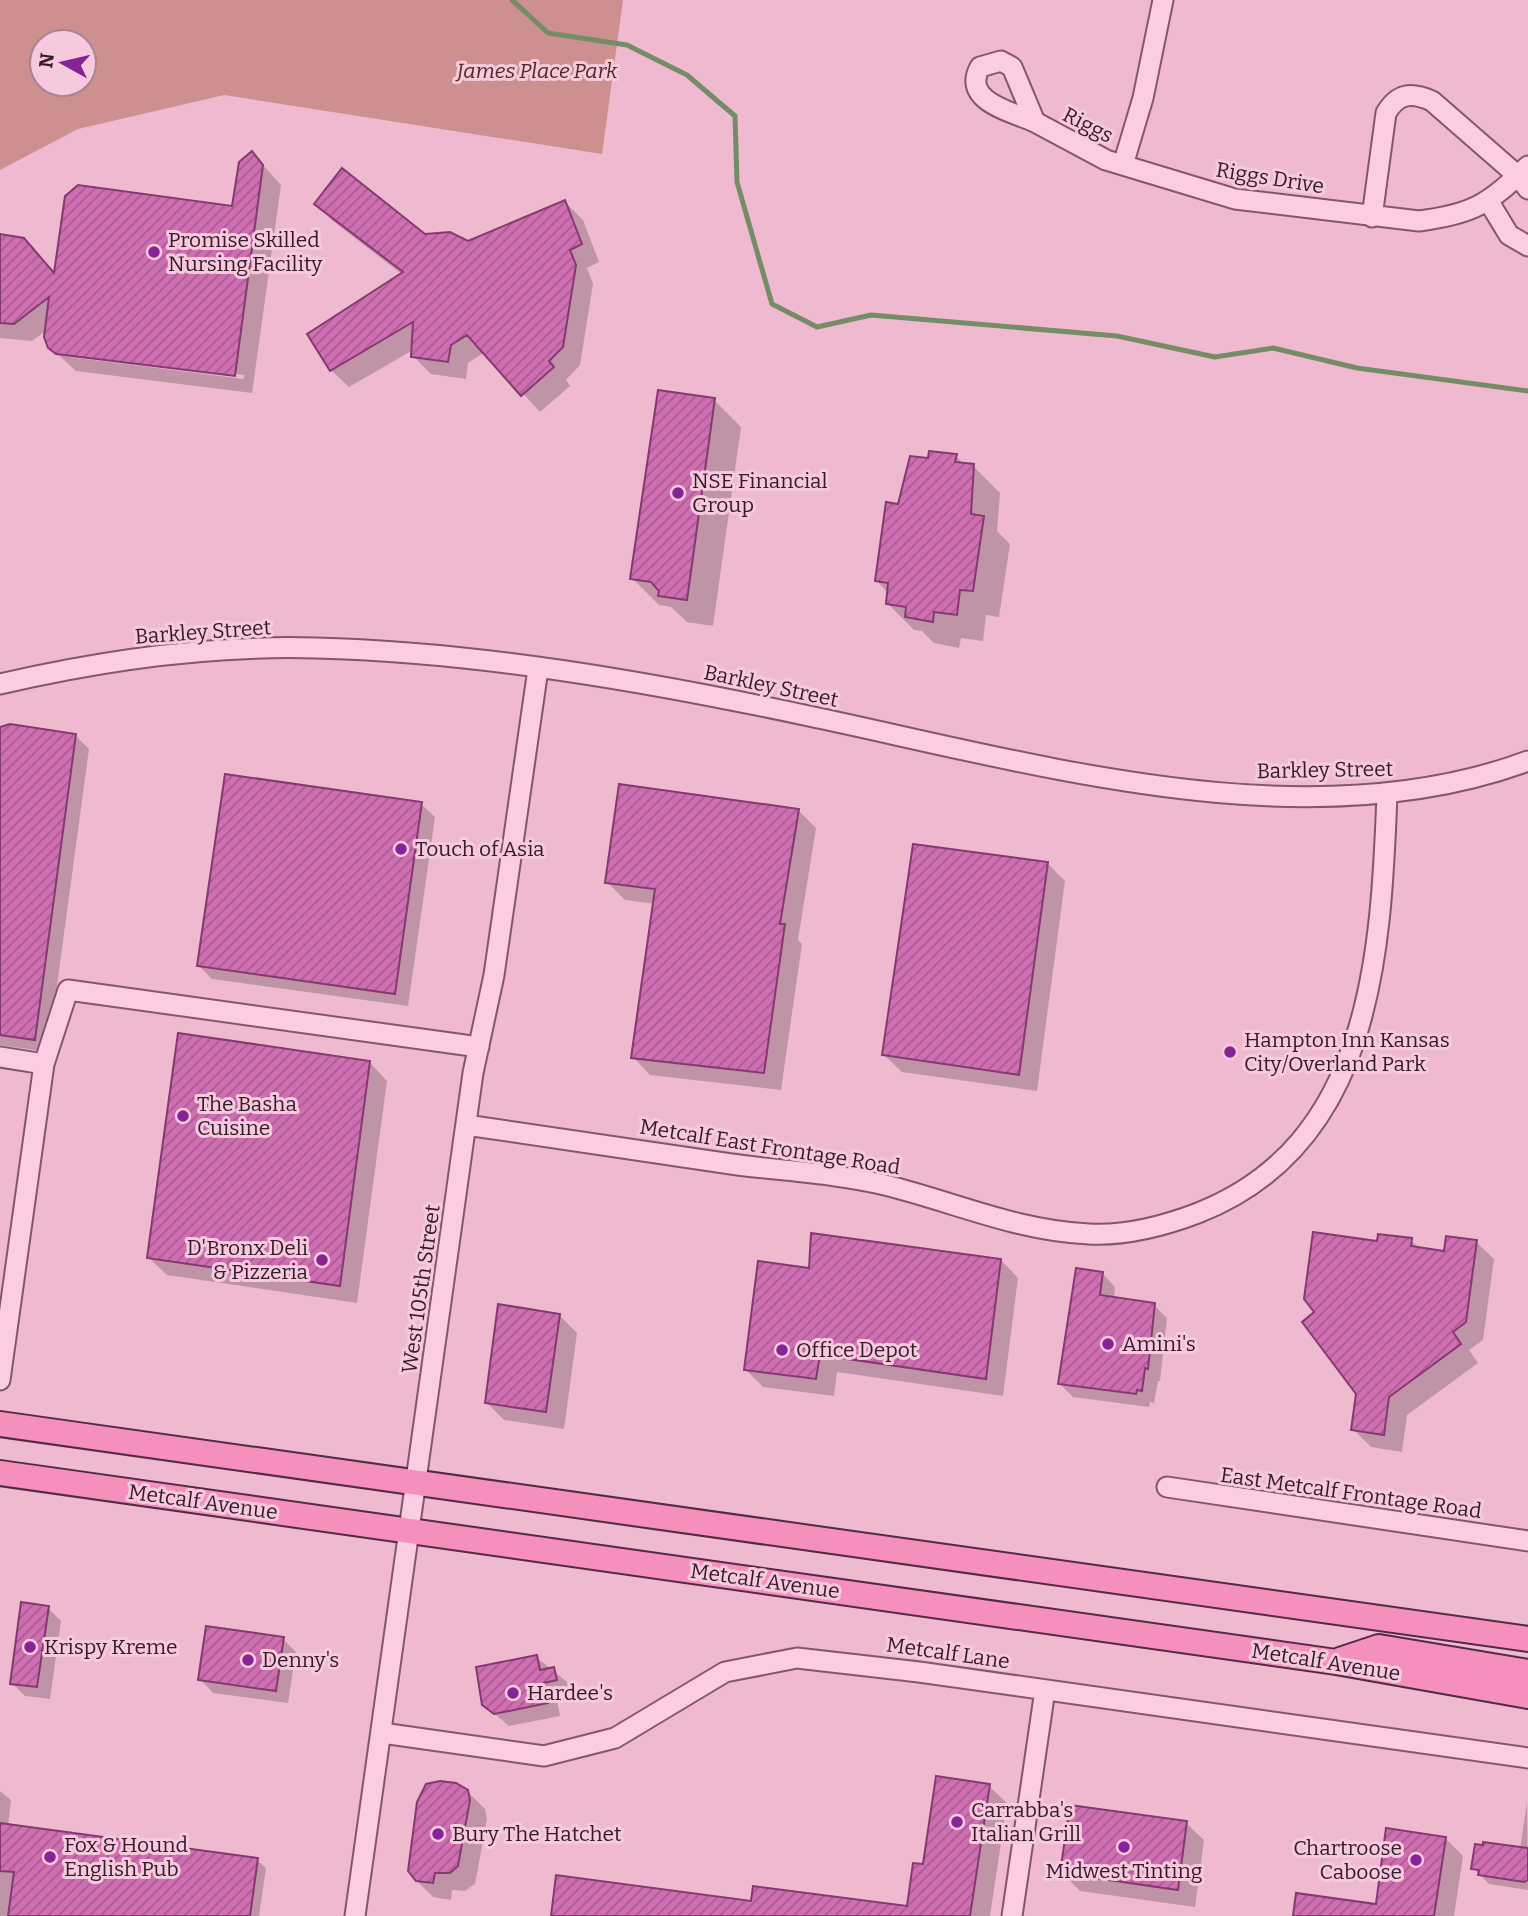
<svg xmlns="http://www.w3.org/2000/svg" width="1528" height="1916" viewBox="0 0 1528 1916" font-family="Bitter,serif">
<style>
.green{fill:#cd8f8f;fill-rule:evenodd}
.shadow{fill:#0003;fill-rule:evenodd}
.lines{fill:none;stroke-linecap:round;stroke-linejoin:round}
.stream{stroke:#758d67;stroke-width:5}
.building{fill:url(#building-hatch);stroke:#863971;stroke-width:2}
.minor-casing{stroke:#865472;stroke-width:23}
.major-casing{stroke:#532945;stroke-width:28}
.minor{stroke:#facde0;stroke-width:19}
.major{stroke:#f58fbb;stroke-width:24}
.poi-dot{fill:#882297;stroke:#f6cadc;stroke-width:2.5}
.labels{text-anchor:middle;stroke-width:6;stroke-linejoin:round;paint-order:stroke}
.park-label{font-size:21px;font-style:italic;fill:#522620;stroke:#f6cadc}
.street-label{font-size:21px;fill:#341a2b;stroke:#f6cadc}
.poi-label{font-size:21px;fill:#341a2b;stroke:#f6cadc;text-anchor:start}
</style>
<defs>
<pattern id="building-hatch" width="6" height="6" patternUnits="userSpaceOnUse" patternTransform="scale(1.75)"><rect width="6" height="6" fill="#cf6fb2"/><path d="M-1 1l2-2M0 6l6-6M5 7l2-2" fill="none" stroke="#a95a91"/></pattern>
</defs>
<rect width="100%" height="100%" fill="#efbad0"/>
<path class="green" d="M0 0H623L602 154 224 95 78 129 0 170ZM42 42H84V84H42Z"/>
<path class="shadow" d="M252 153 281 185 252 393 76 371 50 347 47 330 32 341 0 338V236L23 239 56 274 234 207ZM61 353 244 375V379L61 356Z
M565 202 583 220 599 262 587 268 593 284 580 365 566 380 570 386 540 412 485 352 468 363 466 379 431 374 413 356V350L349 387 331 370 403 275 334 222 316 204 425 236 468 242Z
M714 400 741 427 713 626 687 622 671 607 659 605 632 578Z
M956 456 965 465 973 466 1000 493 997 531 1010 544 999 617 986 615 983 641 961 638 959 648 934 643 922 631 914 630 887 603 888 593 877 581 899 506 929 460Z
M0 728 75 735 89 749 48 1052 0 1045Z
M421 804 435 817 408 1006 212 979 199 966Z
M798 810 816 828 798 940 802 944 781 1090 650 1075 633 1057 655 904 625 900 607 882Z
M1048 864 1065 881 1037 1091 902 1072 884 1055Z
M370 1063 387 1081 357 1303 167 1275 149 1258Z
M1411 1240 1420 1249 1445 1253 1476 1242 1494 1259 1483 1340 1469 1350 1478 1363 1407 1415 1402 1452 1371 1447 1353 1429 1358 1393 1316 1313 1379 1243Z
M1001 1260 1018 1278 1003 1396 837 1372 834 1396 763 1387 745 1369 810 1270Z
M1102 1273 1115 1287 1114 1299 1154 1305 1167 1318 1160 1381H1158L1154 1403 1150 1402 1149 1407 1073 1397 1060 1384Z
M559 1315 577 1333 564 1429 504 1420 486 1402Z
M48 1608 61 1621 50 1699 25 1696 12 1683Z
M283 1639 296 1652 288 1703 213 1693 200 1679Z
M536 1657 567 1682 569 1693 556 1696 560 1716 509 1726 483 1704Z
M989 1786 1007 1803 990 1916H552L753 1903 909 1908 925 1866Z
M0 1791 11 1800 8 1826 257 1860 266 1868 259 1916H0Z
M467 1791 485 1809 487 1819 475 1884 465 1891 452 1890 451 1900 433 1897 415 1879Z
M1527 1802 1528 1890 1489 1884 1473 1868 1520 1849Z
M1186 1823 1204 1840 1195 1907 1080 1891 1062 1873Z
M1445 1838 1463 1856 1454 1916H1295L1377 1906Z"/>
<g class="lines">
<path class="stream" d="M512 0 548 33 627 45 687 75 735 116 737 182 772 304 817 327 871 315 1117 336 1215 357 1273 348 1357 368 1528 391"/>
</g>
<path class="building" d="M252 151 263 165 235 376 56 354 48 348 44 337 49 297 14 324 0 323V234L24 238 54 273 65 196 78 185 232 206 239 162Z
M342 168 425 234 450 232 468 241 565 200 582 244 570 250 576 265 563 347 549 361 554 367 521 396 467 335 451 345 448 362 411 357 413 322 330 371 307 334 403 272 314 204Z
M658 390 715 398 687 600 658 596 659 591 651 582 630 579Z
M929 451 957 454 955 462 974 464 971 514 984 516 973 591 960 590 957 615 934 612 933 622 905 617 906 607 886 604 888 583 875 581 886 502 898 504 910 456 928 458Z
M10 724 76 734 35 1040 0 1035V727Z
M225 774 422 802 395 994 197 966Z
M619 784 799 809 780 924H785L764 1073 631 1058 655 889 605 883Z
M913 844 1048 862 1019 1075 882 1055Z
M178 1033 370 1061 340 1286 147 1258Z
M1313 1232 1377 1241 1378 1234 1412 1238 1411 1246 1444 1251 1446 1236 1477 1240 1466 1322 1453 1332 1461 1344 1389 1397 1384 1435 1351 1430 1356 1394 1302 1322 1314 1312 1304 1299Z
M811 1233 1001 1259 986 1379 820 1355 816 1379 744 1370 758 1261 809 1268Z
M1076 1268 1103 1272 1100 1295 1155 1303 1148 1369 1145 1368 1142 1391 1137 1390 1136 1394 1058 1384Z
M498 1304 560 1314 546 1412 485 1403Z
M21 1602 49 1606 37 1687 10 1684Z
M206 1626 284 1637 276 1691 198 1680Z
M537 1655 540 1670 554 1667 557 1680 544 1683 548 1703 494 1714 482 1705 476 1667Z
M936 1776 990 1784 970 1916H551L556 1875 751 1901 753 1886 907 1906 913 1863 923 1864Z
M440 1781 456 1783 468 1790 470 1800 458 1866 450 1873H435L433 1883 416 1881 408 1871 417 1802 426 1784Z
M1070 1805 1187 1821 1178 1890 1060 1873Z
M0 1823 258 1858 250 1916H8L14 1872 0 1871Z
M1386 1828 1446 1837 1434 1916H1293L1296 1893 1376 1904Z
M1483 1842 1528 1848V1880L1524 1882 1478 1875 1479 1870 1471 1869 1475 1844 1483 1845Z"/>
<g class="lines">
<defs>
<path id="minor" d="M1035 122C1012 112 961 101 980 67L1001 61 1012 67 1035 122 1106 160 1235 199 1419 221C1474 214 1488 204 1528 166
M1123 165 1143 98 1163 0
M1489 202 1509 235 1528 246
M1372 217 1386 113C1398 93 1411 92 1432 101L1518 176 1528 189
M0 684C103 660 210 645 316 648 478 652 650 682 809 716 1033 763 1305 844 1528 761
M0 1057 44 1064
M466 1125C554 1138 642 1151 731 1164 782 1171 834 1173 885 1185 954 1202 1017 1231 1089 1234 1127 1236 1164 1226 1198 1213 1372 1145 1381 954 1387 794
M0 1380 44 1064 68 990 479 1047
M1167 1487 1528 1541
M382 1733 544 1756 615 1738 725 1672 797 1658 919 1672 1528 1758
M355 1916 473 1073 494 975 538 669
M1012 1916 1045 1690"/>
<path id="major" d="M0 1424 1528 1639
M0 1473 1336 1662 1528 1696
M1340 1660 1379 1647 1528 1672"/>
</defs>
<use href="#minor" class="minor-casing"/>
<use href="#major" class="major-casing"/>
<use href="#minor" class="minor"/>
<use href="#major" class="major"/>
</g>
<g class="poi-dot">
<circle cx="154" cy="252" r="7"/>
<circle cx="678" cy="493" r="7"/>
<circle cx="401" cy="849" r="7"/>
<circle cx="1230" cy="1052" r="7"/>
<circle cx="183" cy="1116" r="7"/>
<circle cx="322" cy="1260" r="7"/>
<circle cx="1108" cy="1344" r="7"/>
<circle cx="782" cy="1350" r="7"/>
<circle cx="30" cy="1647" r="7"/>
<circle cx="248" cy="1660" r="7"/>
<circle cx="513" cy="1693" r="7"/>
<circle cx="957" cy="1822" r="7"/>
<circle cx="438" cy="1834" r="7"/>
<circle cx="1124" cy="1847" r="7"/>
<circle cx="50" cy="1857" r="7"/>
<circle cx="1416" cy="1860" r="7"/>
</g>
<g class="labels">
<g class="park-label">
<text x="537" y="78">James Place Park</text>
</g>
<g class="street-label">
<text transform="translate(1088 125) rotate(27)" y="7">Riggs</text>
<text transform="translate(1270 178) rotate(9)" y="7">Riggs Drive</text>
<text transform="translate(203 632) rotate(-4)" y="7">Barkley Street</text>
<text transform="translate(771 686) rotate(12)" y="7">Barkley Street</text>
<text transform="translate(1325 770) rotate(-1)" y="7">Barkley Street</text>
<text transform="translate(770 1147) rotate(9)" y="7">Metcalf East Frontage Road</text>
<text transform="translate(421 1289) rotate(-82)" y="7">West 105th Street</text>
<text transform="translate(1351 1493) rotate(8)" y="7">East Metcalf Frontage Road</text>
<text transform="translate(203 1502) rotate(8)" y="7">Metcalf Avenue</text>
<text transform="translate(765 1581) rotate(8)" y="7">Metcalf Avenue</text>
<text transform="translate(948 1653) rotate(8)" y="7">Metcalf Lane</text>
<text transform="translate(1326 1662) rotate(9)" y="7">Metcalf Avenue</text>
</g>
<g class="poi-label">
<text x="168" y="247">Promise Skilled<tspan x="168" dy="24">Nursing Facility</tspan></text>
<text x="692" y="488">NSE Financial<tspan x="692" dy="24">Group</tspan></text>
<text x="415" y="856">Touch of Asia</text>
<text x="1244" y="1047">Hampton Inn Kansas<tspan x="1244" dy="24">City/Overland Park</tspan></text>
<text x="197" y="1111">The Basha<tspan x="197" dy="24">Cuisine</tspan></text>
<text x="308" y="1255" text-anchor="end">D'Bronx Deli<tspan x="308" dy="24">&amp; Pizzeria</tspan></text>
<text x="1122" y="1351">Amini's</text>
<text x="796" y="1357">Office Depot</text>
<text x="44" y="1654">Krispy Kreme</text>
<text x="262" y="1667">Denny's</text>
<text x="527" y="1700">Hardee's</text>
<text x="971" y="1817">Carrabba's<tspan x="971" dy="24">Italian Grill</tspan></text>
<text x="452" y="1841">Bury The Hatchet</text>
<text x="64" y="1852">Fox &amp; Hound<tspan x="64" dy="24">English Pub</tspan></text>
<text x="1402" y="1855" text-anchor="end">Chartroose<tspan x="1402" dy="24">Caboose</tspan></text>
<text x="1124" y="1878" text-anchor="middle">Midwest Tinting</text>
</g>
</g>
<g transform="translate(63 63) rotate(278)"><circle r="33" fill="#f6cadc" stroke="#a88495" stroke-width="2"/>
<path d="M0-5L12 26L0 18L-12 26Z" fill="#882297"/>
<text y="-10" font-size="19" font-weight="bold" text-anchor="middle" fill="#341a2b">N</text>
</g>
</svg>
